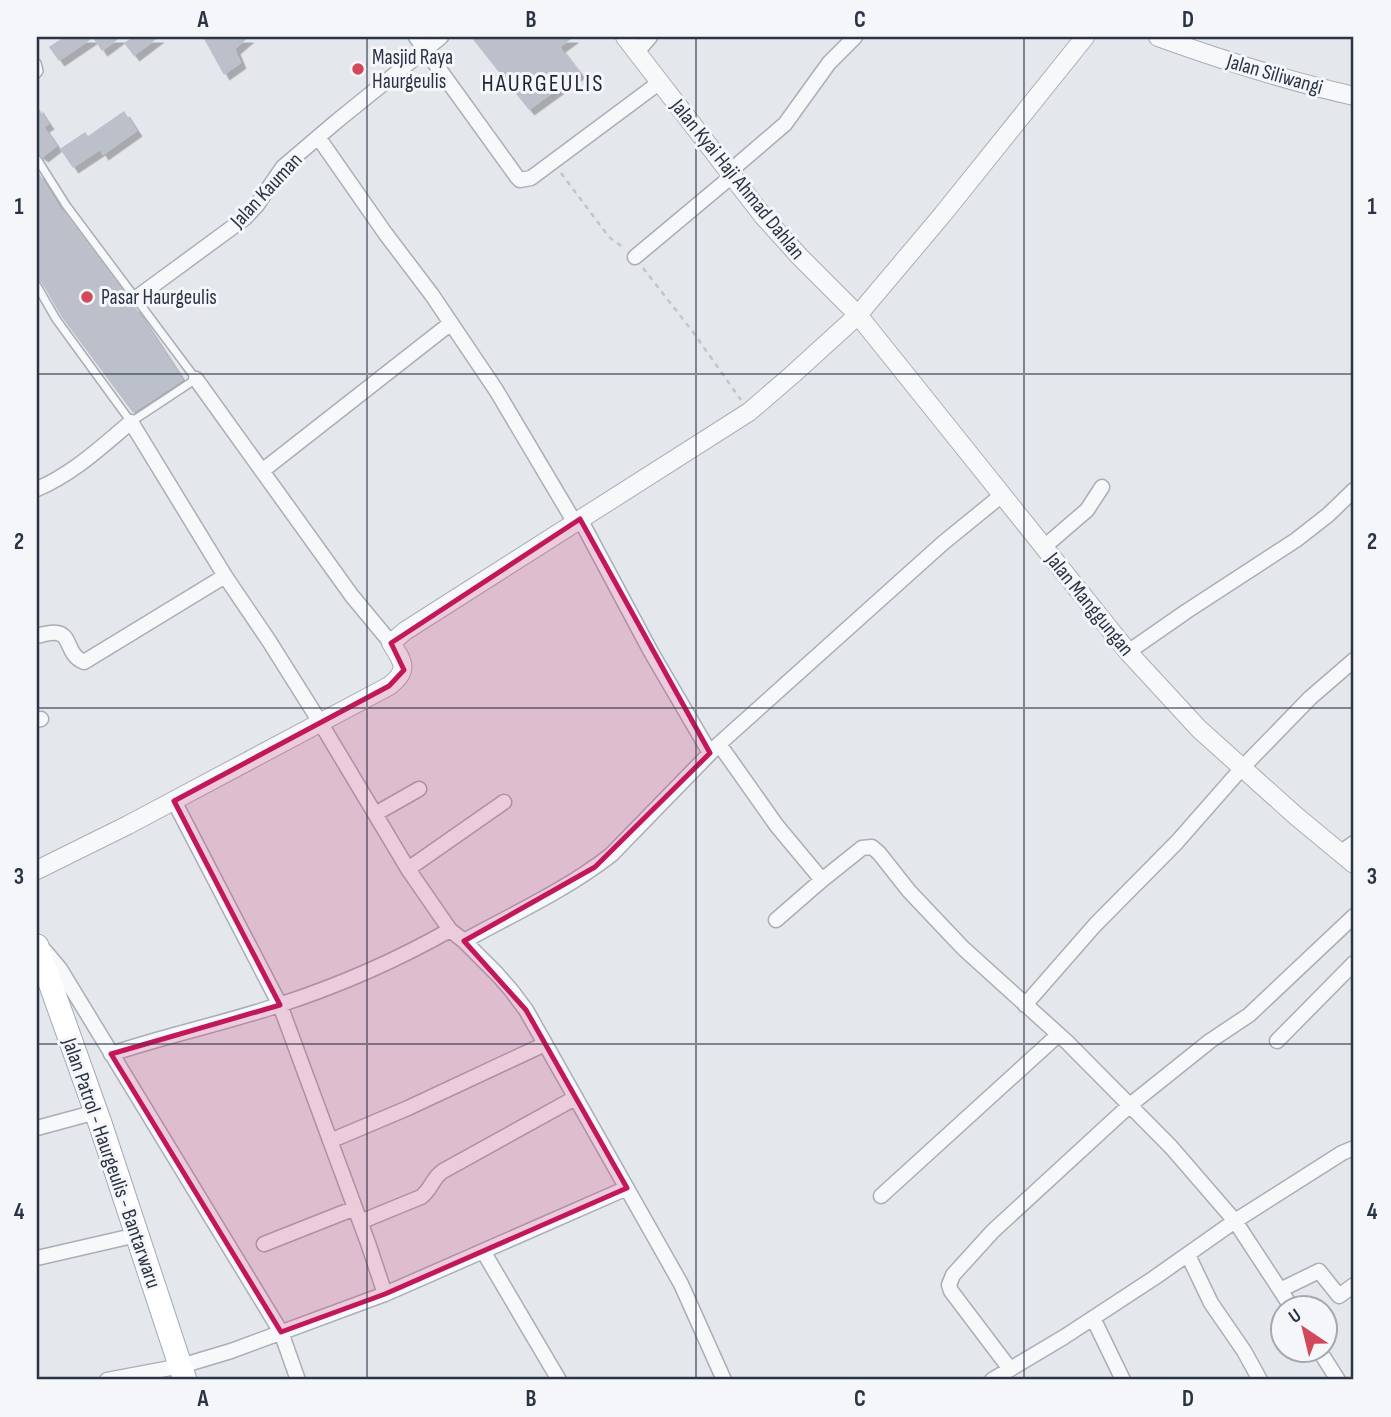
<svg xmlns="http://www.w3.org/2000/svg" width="1391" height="1417" viewBox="0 0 1391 1417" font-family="'Sofia Sans Condensed',sans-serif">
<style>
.building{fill:#bbc0ca;filter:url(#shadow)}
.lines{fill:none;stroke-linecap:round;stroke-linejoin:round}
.service-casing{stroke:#a9aeb7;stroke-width:10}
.minor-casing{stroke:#a9aeb7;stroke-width:17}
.tertiary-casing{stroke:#a9aeb7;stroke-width:20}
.primary-casing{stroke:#a3abb8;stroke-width:25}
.path{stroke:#c2c5cb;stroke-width:2.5;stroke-dasharray:5 5;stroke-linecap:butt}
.service{stroke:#f7f8fa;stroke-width:7}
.minor{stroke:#f7f8fa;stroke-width:14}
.tertiary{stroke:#f7f8fa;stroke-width:18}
.primary{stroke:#fff;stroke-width:23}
.marked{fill:#c2185b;fill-opacity:0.2;stroke:#c2185b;stroke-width:5;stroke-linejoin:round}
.grid{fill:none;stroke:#2b3445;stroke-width:2;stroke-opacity:0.55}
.poi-dot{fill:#d1495b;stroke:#f4f6f9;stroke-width:2.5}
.labels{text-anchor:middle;stroke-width:6;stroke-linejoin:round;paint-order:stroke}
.poi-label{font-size:21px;fill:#2b3445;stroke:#f4f6f9;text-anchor:start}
.street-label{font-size:21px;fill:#2b3445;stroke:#f4f6f9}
.quarter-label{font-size:24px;letter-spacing:2px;fill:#1d2536;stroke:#f4f6f9}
.neatline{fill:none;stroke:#2b3445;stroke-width:2.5}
.grid-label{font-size:23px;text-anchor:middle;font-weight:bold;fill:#2b3445}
</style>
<defs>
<filter id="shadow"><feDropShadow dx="5.5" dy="5.5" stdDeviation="0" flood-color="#0004"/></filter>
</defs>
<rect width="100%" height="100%" fill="#e4e7ec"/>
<path class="building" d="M64 37H121L102 51 93 38 59 61 49 47Z
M133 37H159L134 56 124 43Z
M203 37H249L235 49 241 63 224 75Z
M471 37H574L560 47 580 73 529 110Z
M37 106 49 124 44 127 57 146 43 157 37 153Z
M124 111 137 131 103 155 100 150 73 168 60 149 85 132 88 136Z
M37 170 61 209 127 297 128 303 135 307 183 380 133 413 61 316 42 283 37 280Z"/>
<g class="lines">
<defs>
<path id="service" d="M37 63 39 71 37 74
M37 159 66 205 196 379 131 422 56 319 37 286"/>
<path id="minor" d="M416 37 517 177 520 180 531 178 660 82
M637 52 650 37
M318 137 385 233 432 295 496 390 575 523
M729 172 785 124 829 63 855 37
M635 257 732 176
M136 298 245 218 257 205 283 167 337 121 441 37
M196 379 352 596 391 643
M262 471 451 323
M37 489C73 474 101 447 131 422L225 576 269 641 320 722 408 869 450 930 464 941 497 974 511 990 526 1010 681 1284 724 1380
M580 519 651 652 710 753
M1044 547 1087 510 1102 487
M37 636C78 623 60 652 84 662L225 576
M1128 652 1187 611 1296 540 1328 515 1354 490
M37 720 41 719
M719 744 777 826 822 880 862 848 872 847 879 853 909 891 963 948 1067 1042 1171 1147 1235 1221 1292 1308
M174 801 280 1005 368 1243 385 1294
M375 814 419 789
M1340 853 1354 843
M408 869 504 802
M776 920 822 880
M464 941C513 914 566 890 611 855L719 744 943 543 1002 495
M45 951 60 969 281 1332 298 1380
M1025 1005 1095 925 1177 842 1242 768 1310 698 1354 660
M1277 1041 1354 963
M111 1054C167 1035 226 1023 282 1004 340 985 397 960 450 930
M37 1128 96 1112
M330 1141 408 1108 545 1044
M881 1196 1058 1035
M360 1222 421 1197C431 1190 433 1177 443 1171L575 1098
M264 1244 355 1208
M483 1251 559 1380
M1188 1255 1211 1303 1244 1351 1260 1380
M37 1258 137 1235
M1280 1290 1319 1271 1339 1296 1354 1285
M1093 1318 1123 1380
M1319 1350 1338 1380
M1010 1369 951 1291 949 1285 953 1275 993 1231 1130 1105 1210 1041 1249 1015 1354 916
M107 1380 181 1366 231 1351 385 1294 627 1188
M992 1380 1064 1337 1154 1278 1235 1221 1342 1153 1354 1148"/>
<path id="tertiary" d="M625 37 763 216 800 257 858 315 1128 652 1199 729 1296 816 1354 864
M1158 37C1222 60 1287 81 1354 96
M37 870 128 825 389 686C410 670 403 662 391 643L405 631 749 412 792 375 858 315 943 214 1085 37"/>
<path id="primary" d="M37 946 101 1126 185 1380"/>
</defs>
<use href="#service" class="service-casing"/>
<use href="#minor" class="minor-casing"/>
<use href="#tertiary" class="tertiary-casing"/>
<use href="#primary" class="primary-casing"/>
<path class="path" d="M561 173 609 237 624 248
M643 268 693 332 741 400"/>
<use href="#service" class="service"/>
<use href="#minor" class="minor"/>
<use href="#tertiary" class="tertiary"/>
<use href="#primary" class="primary"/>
</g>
<path class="marked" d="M580 519 710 753 595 867 464 941 526 1010 627 1188 385 1294 281 1332 111 1054 280 1005 174 801 389 686 404 670 391 643Z"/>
<path class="grid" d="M367 37V1380M696 37V1380M1024 37V1380M37 374H1354M37 708H1354M37 1044H1354"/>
<g class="poi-dot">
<circle cx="358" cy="69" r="7"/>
<circle cx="87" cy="297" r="7"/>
</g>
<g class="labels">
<g class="poi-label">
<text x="372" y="64">Masjid Raya<tspan x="372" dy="24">Haurgeulis</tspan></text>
<text x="101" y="304">Pasar Haurgeulis</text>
</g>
<g class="street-label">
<text transform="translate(1275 74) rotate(16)" y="7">Jalan Siliwangi</text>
<text transform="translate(738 179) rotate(51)" y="7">Jalan Kyai Haji Ahmad Dahlan</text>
<text transform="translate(266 190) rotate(-47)" y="7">Jalan Kauman</text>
<text transform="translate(1090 604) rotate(51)" y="7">Jalan Manggungan</text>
<text transform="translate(112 1163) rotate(71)" y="7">Jalan Patrol - Haurgeulis - Bantarwaru</text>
</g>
<g class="quarter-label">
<text x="543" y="91">HAURGEULIS</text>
</g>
</g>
<rect width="1391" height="1417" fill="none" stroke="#f4f6f9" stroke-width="77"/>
<g transform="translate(1304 1329) rotate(325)"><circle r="33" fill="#f4f6f9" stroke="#a4a8b1" stroke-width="2"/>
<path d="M0-5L12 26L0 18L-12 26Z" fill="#d1495b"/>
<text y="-10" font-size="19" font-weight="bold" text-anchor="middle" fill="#2b3445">U</text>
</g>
<rect x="38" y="38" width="1314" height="1340" class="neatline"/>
<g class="grid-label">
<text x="203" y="27">A</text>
<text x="531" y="27">B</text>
<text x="860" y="27">C</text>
<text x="1188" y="27">D</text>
<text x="19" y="214">1</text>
<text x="1372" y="214">1</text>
<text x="19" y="549">2</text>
<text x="1372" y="549">2</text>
<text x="19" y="884">3</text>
<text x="1372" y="884">3</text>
<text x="19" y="1219">4</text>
<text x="1372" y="1219">4</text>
<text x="203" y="1406">A</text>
<text x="531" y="1406">B</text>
<text x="860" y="1406">C</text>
<text x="1188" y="1406">D</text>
</g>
</svg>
